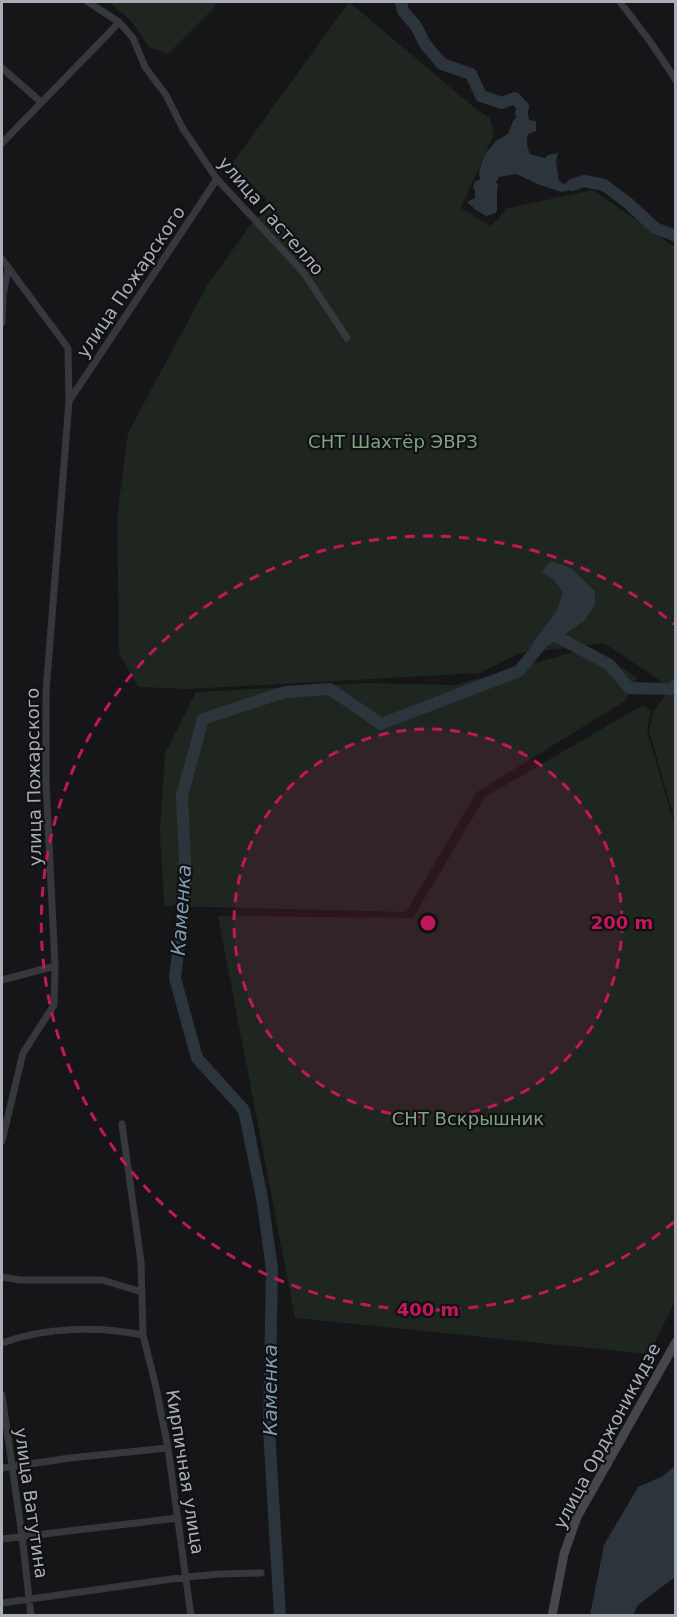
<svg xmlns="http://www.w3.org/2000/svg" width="677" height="1617" viewBox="0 0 677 1617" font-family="'DejaVu Sans',sans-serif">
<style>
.green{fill:#1e261f}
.water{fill:#2c353c}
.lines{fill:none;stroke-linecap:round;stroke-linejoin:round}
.river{stroke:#2c353c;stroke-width:12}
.minor{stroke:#37383d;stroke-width:7}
.secondary{stroke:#45474d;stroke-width:9}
.ring{fill:none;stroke:#c2185b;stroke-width:3;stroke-dasharray:10 8}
.labels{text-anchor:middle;stroke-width:4.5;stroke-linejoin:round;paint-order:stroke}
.street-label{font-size:18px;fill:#a8adb8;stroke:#111113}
.park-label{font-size:18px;fill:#7fa381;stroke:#111113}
.water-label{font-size:20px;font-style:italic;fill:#7f9bb3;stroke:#111113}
.centre{fill:#c2185b;stroke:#111113;stroke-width:3}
.ring-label{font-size:18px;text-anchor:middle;font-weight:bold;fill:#c2185b;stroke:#111113;stroke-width:4.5;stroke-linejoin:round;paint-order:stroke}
</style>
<rect width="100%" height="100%" fill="#161618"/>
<path class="green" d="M109 2H216L215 7 168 54 149 47 132 22Z
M349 2 476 109 490 118 494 134 461 208 491 226 508 208 593 190 675 247V684L670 687 604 643 520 653 480 673 188 689 139 687 119 654 117 517 128 433 208 284 252 223 266 209V199L231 165Z
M589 648 637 677 625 701 477 792 406 912 164 906 160 829 165 754 196 692 366 683 455 685Z
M675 686V822L649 730 653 712 668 692Z
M643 705 651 710 647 731 676 830 675 1301 649 1354 295 1318 218 916 413 918 485 797Z"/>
<path class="water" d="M519 99C525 105 528 112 529 120L536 121V131L528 134C526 141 527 147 530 154L545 158 548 155 558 153 556 161 559 181 564 184 578 178 587 177 585 184 581 187 562 192 540 185 516 174 499 177 496 182 498 185 497 191V211L494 214 486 216 476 210 467 202 475 198V190L473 187 475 182 480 179 479 171 485 154 496 141 508 134 513 121 516 118 520 108 516 103Z
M551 561 571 568 595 591V605L584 621 549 645 534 648 531 645 556 612 563 592 554 580 542 572Z
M675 1466V1577L638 1605 633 1615H590L604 1545 638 1487 663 1476Z"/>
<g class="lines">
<path class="river" d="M401 2 403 11 416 26 425 44 442 64 471 74 481 96 502 103 515 98 523 107 521 113
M572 185 584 181 604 185 628 203 655 228 676 236
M280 1616 269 1429 272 1269 262 1198 244 1110 197 1058 175 978 186 884 182 796 203 719 285 692 330 689 381 724 519 671 550 633 610 665 629 688 671 689 676 685"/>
<path class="minor" d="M88 2 119 22 133 38 145 67 166 95 183 129 217 179 304 273 347 338
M620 2 649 40 676 80
M2 68 41 102
M2 143 109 33 119 22
M2 259 68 348 69 401 46 692V783L55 966 54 1005 23 1053 2 1141
M2 323 3 295 8 269
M69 401 217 179
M2 980 55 966
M122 1124 141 1262 143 1335 156 1387 168 1448 191 1616
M2 1277 20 1280H102L142 1292
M2 1343C46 1327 97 1326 143 1335
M2 1395 22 1536 31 1616
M2 1468 70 1458 168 1448
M2 1539 178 1518
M2 1603 186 1577 220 1574 261 1573"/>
<path class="secondary" d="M552 1616 564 1554 577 1517 676 1342"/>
</g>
<circle cx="428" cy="923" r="194" fill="#c2185b" fill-opacity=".12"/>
<g class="ring">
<circle cx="428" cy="923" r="194"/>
<path d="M674 1222A387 387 0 1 1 674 624"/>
</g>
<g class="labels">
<g class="street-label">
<text transform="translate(271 216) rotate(49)" y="6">улица Гастелло</text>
<text transform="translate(131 282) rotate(-56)" y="6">улица Пожарского</text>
<text transform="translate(34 777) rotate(-91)" y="6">улица Пожарского</text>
<text transform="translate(607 1436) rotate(-62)" y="6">улица Орджоникидзе</text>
<text transform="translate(185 1472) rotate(81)" y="6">Кирпичная улица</text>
<text transform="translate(31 1503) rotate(82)" y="6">улица Ватутина</text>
</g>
<g class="park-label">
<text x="393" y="448">СНТ Шахтёр ЭВРЗ</text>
<text x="468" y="1125">СНТ Вскрышник</text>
</g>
<g class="water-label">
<text transform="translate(181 910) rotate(-86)" y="7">Каменка</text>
<text transform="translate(270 1390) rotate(-90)" y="7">Каменка</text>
</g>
</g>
<circle cx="428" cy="923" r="9" class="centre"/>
<g class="ring-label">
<text x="622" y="929">200 m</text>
<text x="428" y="1316">400 m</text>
</g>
<rect width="677" height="1617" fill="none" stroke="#a8adb8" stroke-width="6"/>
</svg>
